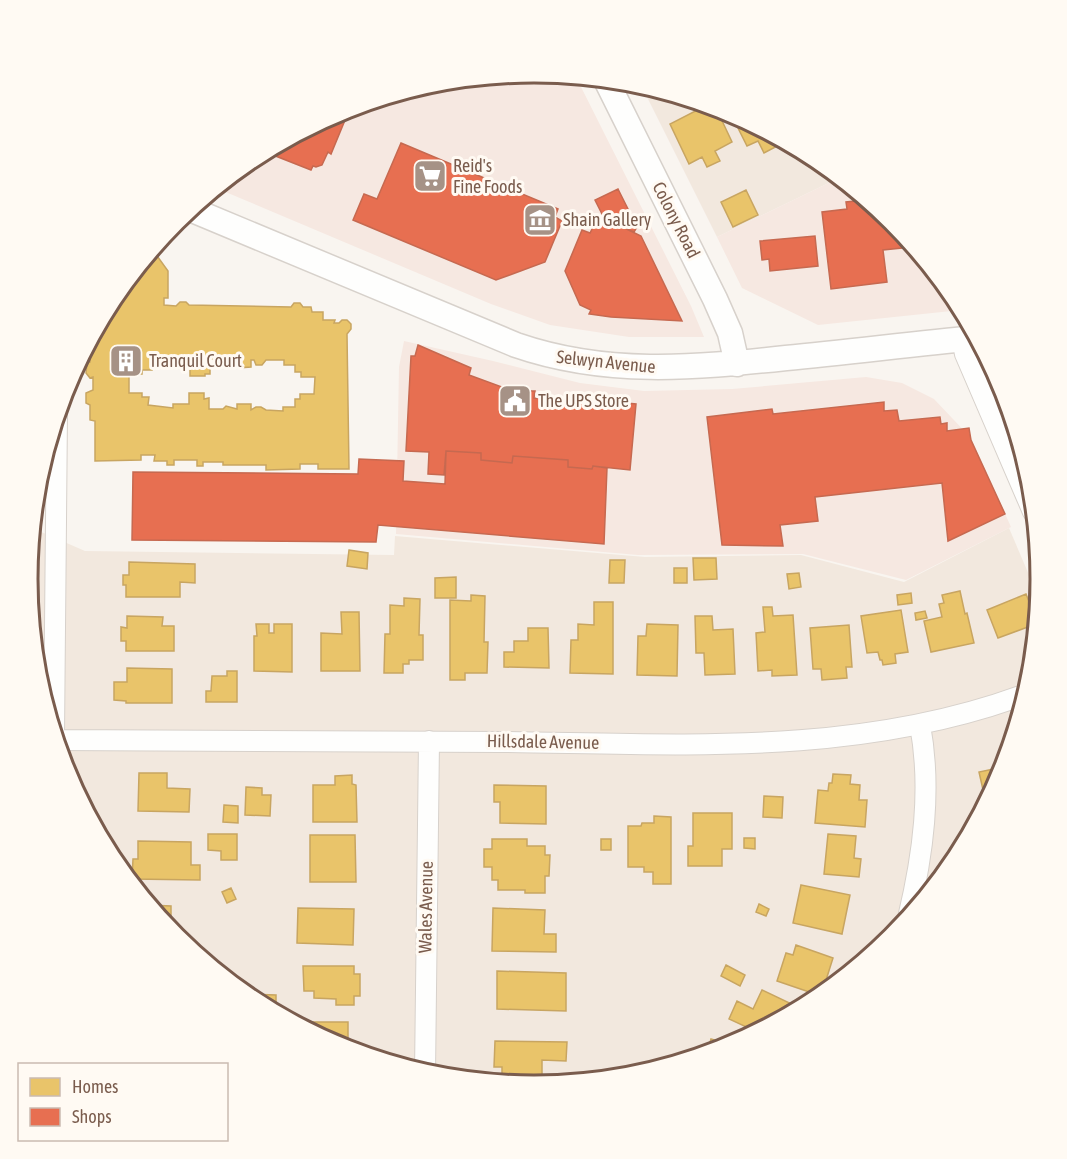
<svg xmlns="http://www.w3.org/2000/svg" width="1067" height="1159" viewBox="0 0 1067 1159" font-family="'Asap Condensed',sans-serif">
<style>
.residential{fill:#f2e8de}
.commercial{fill:#f6e8e1}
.homes{fill:#e9c46a;stroke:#c8a561;stroke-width:1.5;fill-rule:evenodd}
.shops{fill:#e76f51;stroke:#c66950;stroke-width:1.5}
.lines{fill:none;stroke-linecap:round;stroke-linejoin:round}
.minor-casing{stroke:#d7d1cb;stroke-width:22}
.tertiary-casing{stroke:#d7d1cb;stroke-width:27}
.minor{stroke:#fefefd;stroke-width:20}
.tertiary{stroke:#fefefd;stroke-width:24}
.labels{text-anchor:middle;stroke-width:6;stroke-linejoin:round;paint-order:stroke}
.poi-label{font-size:18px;fill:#7a5c4d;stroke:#fffaf3;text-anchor:start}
.street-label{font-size:18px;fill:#7a5c4d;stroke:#fffaf3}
.rim{fill:none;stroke:#7a5c4d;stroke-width:3}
</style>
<rect width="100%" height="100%" fill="#f9f5f0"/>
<path class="residential" d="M641 85 728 112 815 159 839 178 717 237Z
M32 528 85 551 394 555 395 536 645 557 801 555 904 582 1009 528 1038 596 1030 679 1001 774 954 861 891 938 815 1001 727 1048 632 1076 533 1086 434 1076 339 1047 252 1000 175 937 112 861 65 773 37 678 27 579Z"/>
<path class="commercial" d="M534 73 576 77 691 306 704 337H629L550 325 491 304 216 188 252 158 340 111 435 83Z
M839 178 892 222 955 298 961 310 818 325 742 288 717 237Z
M404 341 493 361 580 383 644 391 732 389 866 377 902 383 934 399 971 438 1011 527 906 580 803 554 638 555 396 534 399 367Z"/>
<path class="homes" d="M707 105 716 108 732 142 715 151 720 161 707 167 702 157 689 164 670 124Z
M731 114 785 142 764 153 758 141 747 146Z
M746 190 758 215 733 227 721 202Z
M149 253H155L168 271V298H164V305L176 306 180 302H186L189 305 291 307 294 303H300L303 307H311L312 312H323V320H335L334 323H339L342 320H347L351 324V329L347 334 349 469H318V464H300V469L266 470V465H223V462H203V466H197V460H174V465H167V461H154L155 455H141V460L95 461V421L90 420V405L86 403V393L93 390V377L90 378 86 373 87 363 90 362V340L95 339 93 334 113 298ZM161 358H171V363H182V366H190V376H205V374H210V359H223L227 364H233L235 360 238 359V368L251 367V360H254L256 365H262L266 360H284V365H295V372H301V377H315L314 394H300V399H295V407H283V411L266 410 261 407H256L251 410V404H237V409L226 406 223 409H209V398L204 399V393H189V404H173V408L148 405 149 397H142V393H129V374H142V370H152V362H161Z
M349 550 368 553 367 569 347 566Z
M693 558H716L717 579 694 580Z
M610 560H625L624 583H609Z
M129 562 195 564V583L180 582V597H126V585H123V575H129Z
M674 568H687V583H674Z
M799 573 801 587 789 589 787 574Z
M456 577V598H435V578Z
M960 591 965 614 967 613 974 643 931 652 924 621 942 617 939 604 944 603 942 595Z
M911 593 912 603 898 605 897 595Z
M1026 594 1036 619V624L998 638 987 610Z
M471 595 485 596 484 642H488L487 673H465V680H450V600L471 601Z
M404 598 420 599 419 635H423V660H409V664H403V673H384L385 634H390V605L404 606Z
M594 602H613V674L570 673 571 640H578V624L594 625Z
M763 607H772L773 616 793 615 797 675 772 676V670L758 671 756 633 765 632Z
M901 610 908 652 895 654 896 663 883 665 882 660H880L878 652 867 653 861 616Z
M925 611 927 618 916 620 915 613Z
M341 612H359L360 671H321V633L342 634Z
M127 616 163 617 162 626H174V651H126V641H121V627L127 628Z
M695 616H712L713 630 733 629 735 674 705 675 704 653H696Z
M256 624H269V633H274V624H292V672L254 671V636H257Z
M647 624 678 625 677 676 637 675 638 636H646Z
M849 625 852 667H846L847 678 822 680 821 669H813L810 628Z
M528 628H548L549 668 504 667V652H514V641H528Z
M127 668 172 669V703H126V701L114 700V682H127Z
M227 671H237V702H206V691H211L212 676H227Z
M1003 767 1001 774 986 803 979 772Z
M139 773H167V788L190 789 189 812 138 811Z
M833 774 851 775 850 784 860 785 859 800H867L865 827 815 823 818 790 828 791 829 783H832Z
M352 775V784L356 785 357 822H313V785H335V776Z
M494 785 546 786V824L500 823V802H494Z
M246 787 262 788V795H271L270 816 245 815Z
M764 796 783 797 782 818 763 817Z
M224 805 238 806V823L223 822Z
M693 813H732V849H722V866H688V846H693Z
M654 816 671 817V884H653V872H644V867H628V826H641L642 823H654Z
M208 834H237V860H221V851L208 850Z
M828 834 856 836 854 858 861 859 859 877 824 874Z
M310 835H355L356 882H310Z
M744 838H755V849L744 848Z
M492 839H527V846H545V855H550L549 876H545V893H525V890H498V880H492V867H484V849H492Z
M601 839H611V850H601Z
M138 841 191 842V865H200V880L132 879 133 859H138Z
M801 885 850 895 842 934 793 923Z
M231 888 236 899 227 903 222 892Z
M759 904 769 909 766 916 756 912Z
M149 905 171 906V932Z
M298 908 354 909 353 945 297 943Z
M493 908 545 910 544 934H556V952L492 951Z
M796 945 833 958 821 996 777 981 786 953 793 955Z
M726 965 745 975 740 986 721 976Z
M303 966H354V974H360V996H354V1005H336V999L314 998V991H304Z
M497 971 566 973V1011L497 1009Z
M762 990 798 1007 796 1011 757 1032 729 1019 737 1001 753 1009Z
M244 994 276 995V1010H270Z
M295 1022H348V1044H354V1052L339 1047 295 1024Z
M711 1039 732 1045 707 1054Z
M495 1041 567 1042 566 1061 542 1060V1077H502V1067H494Z"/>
<path class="shops" d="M350 108 331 154 328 152 322 165 316 167 313 166 311 170 273 155 277 145 340 111Z
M401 143 558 209 555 217 562 221 545 262 496 280 353 220 364 194 377 199Z
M618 189 637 227 634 232 605 220 595 200Z
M865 200 892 222 913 247 883 250 887 282 831 289 822 212 847 209 846 202Z
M604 218 641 236 682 321 611 317 589 314 591 310 580 305 565 271 582 230 590 233 594 225 593 222Z
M815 236 818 266 770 271 769 259 762 260 760 241Z
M418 345 471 368 469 375 521 394H524L525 391H535L534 398 595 404V400L636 404 630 470 593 466 592 469 568 467V460L513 456 512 463 481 460V453L446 451 444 475 428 474 429 452 406 451 411 356H415Z
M884 402V411L897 410 899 421 940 417 941 424 947 423V431L969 428 971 440 1005 514 948 541 942 483 815 497 818 521 780 525 783 546 722 545 707 417 772 409 773 414Z
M446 451 481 453V460L512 463 513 456 568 460V467L592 469 593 466 607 468 604 544 378 525 376 542 132 540 133 472 358 474 359 459 404 461 403 481 445 484Z"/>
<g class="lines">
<defs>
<path id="minor" d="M962 339 965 354 1033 512
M54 735 57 413
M55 740C204 740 353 740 502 742 678 744 857 757 1026 694
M908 918C923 855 932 789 920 725
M425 1073 429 741"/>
<path id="tertiary" d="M606 80 715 299 730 333 737 364
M190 209 516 345C606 376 693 368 786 358 849 352 913 344 976 338"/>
</defs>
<use href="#minor" class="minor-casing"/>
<use href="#tertiary" class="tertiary-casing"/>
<use href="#minor" class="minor"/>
<use href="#tertiary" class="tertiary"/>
</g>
<defs>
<symbol id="supermarket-square" viewBox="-11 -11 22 22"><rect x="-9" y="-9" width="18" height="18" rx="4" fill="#a69286" stroke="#fffaf3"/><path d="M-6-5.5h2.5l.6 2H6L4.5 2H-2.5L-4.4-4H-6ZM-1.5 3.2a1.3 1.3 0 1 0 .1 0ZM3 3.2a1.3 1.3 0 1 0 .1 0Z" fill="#fff"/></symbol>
<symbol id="museum-square" viewBox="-11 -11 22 22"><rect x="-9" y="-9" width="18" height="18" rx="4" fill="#a69286" stroke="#fffaf3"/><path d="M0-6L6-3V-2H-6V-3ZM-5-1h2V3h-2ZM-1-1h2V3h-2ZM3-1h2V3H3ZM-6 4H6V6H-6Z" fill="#fff"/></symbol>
<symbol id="building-square" viewBox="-11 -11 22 22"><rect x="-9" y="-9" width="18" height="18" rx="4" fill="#a69286" stroke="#fffaf3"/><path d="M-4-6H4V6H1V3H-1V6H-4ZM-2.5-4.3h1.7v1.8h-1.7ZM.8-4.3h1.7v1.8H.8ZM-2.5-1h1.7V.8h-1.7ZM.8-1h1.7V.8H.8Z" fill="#fff"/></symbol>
<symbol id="civic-square" viewBox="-11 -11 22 22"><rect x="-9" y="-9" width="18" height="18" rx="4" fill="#a69286" stroke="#fffaf3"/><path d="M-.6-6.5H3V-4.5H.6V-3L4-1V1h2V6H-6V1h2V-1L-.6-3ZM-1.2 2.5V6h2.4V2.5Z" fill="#fff"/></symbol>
</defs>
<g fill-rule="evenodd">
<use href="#supermarket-square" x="411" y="157" width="38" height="38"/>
<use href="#museum-square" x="521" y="201" width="38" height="38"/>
<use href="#building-square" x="107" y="342" width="38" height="38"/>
<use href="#civic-square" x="496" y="382" width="38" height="38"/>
</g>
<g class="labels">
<g class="poi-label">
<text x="453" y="172">Reid's<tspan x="453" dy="21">Fine Foods</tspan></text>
<text x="563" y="226">Shain Gallery</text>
<text x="149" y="367">Tranquil Court</text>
<text x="538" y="407">The UPS Store</text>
</g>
<g class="street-label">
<text transform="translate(676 220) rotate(63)" y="6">Colony Road</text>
<text transform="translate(606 362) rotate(6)" y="6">Selwyn Avenue</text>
<text transform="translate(543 742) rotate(1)" y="6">Hillsdale Avenue</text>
<text transform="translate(426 907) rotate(-89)" y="6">Wales Avenue</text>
</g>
</g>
<path d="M0 0H1067V1159H0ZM38 579a496 496 0 1 1 992 0a496 496 0 1 1-992 0Z" fill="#fffaf3" fill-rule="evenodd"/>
<path class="rim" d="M38 579a496 496 0 1 1 992 0a496 496 0 1 1-992 0Z"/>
<rect x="18" y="1063" width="210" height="78" fill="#fffaf3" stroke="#cabbb1" stroke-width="1.5"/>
<rect x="30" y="1078" width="30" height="18" fill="#e9c46a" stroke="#cabbb1" stroke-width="1.5"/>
<text x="72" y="1093" font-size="18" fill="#7a5c4d">Homes</text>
<rect x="30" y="1108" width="30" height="18" fill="#e76f51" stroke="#cabbb1" stroke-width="1.5"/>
<text x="72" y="1123" font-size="18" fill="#7a5c4d">Shops</text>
</svg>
